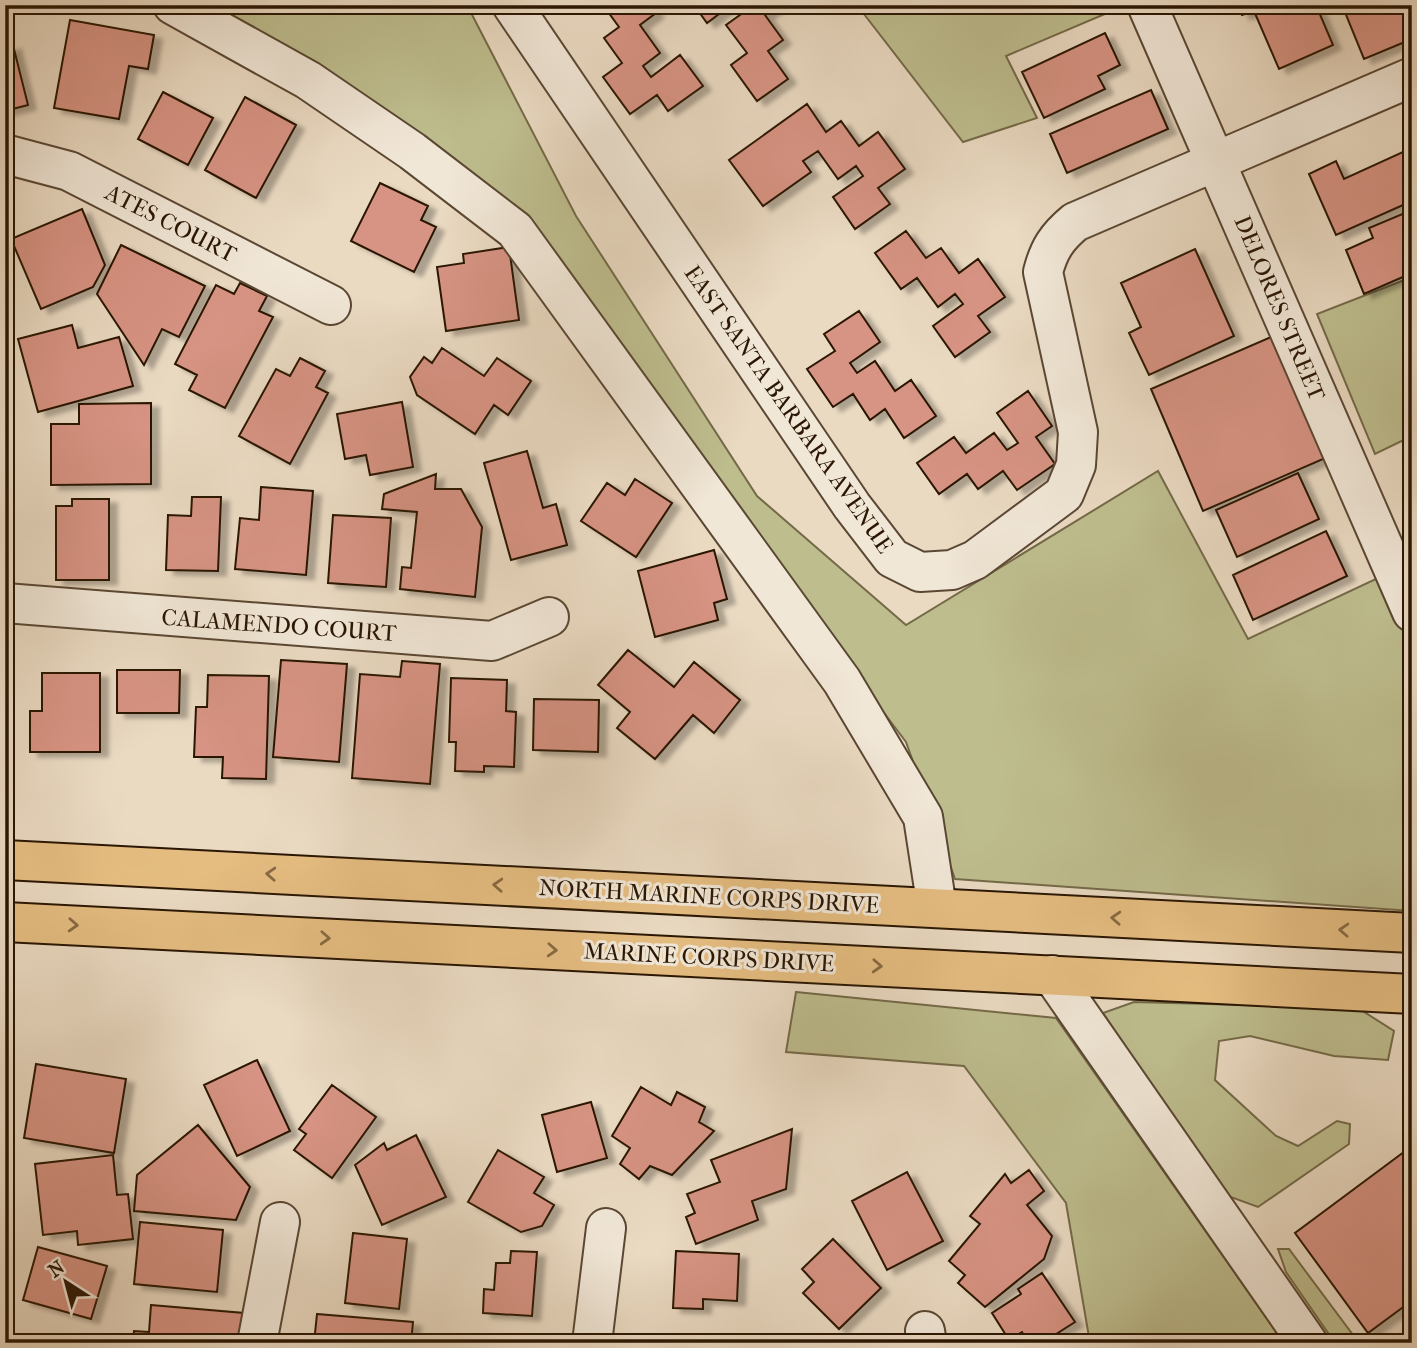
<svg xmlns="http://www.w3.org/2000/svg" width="1417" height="1348" viewBox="0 0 1417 1348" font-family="'IM FELL French Canon',serif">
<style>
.green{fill:#bebd8e;stroke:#746a48;stroke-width:2}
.building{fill:#d79383;stroke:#2a1603;stroke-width:2;filter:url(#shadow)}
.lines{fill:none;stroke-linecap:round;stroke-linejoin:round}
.minor-casing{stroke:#5a4733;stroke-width:42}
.major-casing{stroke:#2a1603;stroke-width:42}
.minor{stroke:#f1e7d7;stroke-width:38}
.major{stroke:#e5bd81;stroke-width:38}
.oneway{stroke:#886a42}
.labels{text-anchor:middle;stroke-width:6;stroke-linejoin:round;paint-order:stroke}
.street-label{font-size:23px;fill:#2a1603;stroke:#f1e7d7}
</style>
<defs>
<filter id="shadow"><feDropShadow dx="8" dy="4.5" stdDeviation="2" flood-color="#0004"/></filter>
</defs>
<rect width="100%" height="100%" fill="#eadac2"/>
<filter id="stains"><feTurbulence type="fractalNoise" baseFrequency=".00286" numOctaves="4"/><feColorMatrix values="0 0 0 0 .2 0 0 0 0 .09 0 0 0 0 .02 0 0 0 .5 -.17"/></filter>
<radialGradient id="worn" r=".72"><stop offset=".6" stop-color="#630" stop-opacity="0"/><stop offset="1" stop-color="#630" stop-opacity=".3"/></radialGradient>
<path class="green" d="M197 5H467L576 216 757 496 906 625 1158 471 1248 639 1380 577 1412 639V911L955 879 906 742 692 460 523 223Z
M857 5H1126L1006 56 1037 118 963 142Z
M1412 277V436L1375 454 1317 314Z
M796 992 1056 1018 1284 1343H1090L1066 1203 964 1066 786 1052Z
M1134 1002 1358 1008 1394 1031 1388 1060 1334 1056 1250 1036 1219 1041 1215 1080 1276 1136 1298 1146 1337 1121 1350 1124 1349 1144 1258 1207 1225 1195 1103 1013Z
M1278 1249H1289L1359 1343H1335L1286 1272Z"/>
<path class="building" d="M603 5H650L656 13 640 25 660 53 643 66 651 77 680 55 703 86 668 111 657 95 630 114 603 77 622 63 604 38 619 27Z
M694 5H731L707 23Z
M739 5H779L765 15 783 40 768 51 788 79 757 101 731 65 747 53 726 25 744 12Z
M1238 5H1316L1333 45 1279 69 1254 11 1242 15Z
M1342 5H1412V39L1364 59Z
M70 20 154 35 148 69 129 66 119 119 54 108Z
M1105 33 1120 65 1098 76 1105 89 1044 118 1022 72Z
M13 45 28 105 5 111V47Z
M1151 90 1168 129 1067 173 1050 134Z
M163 92 213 118 188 165 138 139Z
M245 97 296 125 256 198 205 170Z
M807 104 826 132 841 121 859 146 878 132 905 169 878 188 890 204 855 229 833 197 863 176 856 166 838 179 818 151 803 161 811 172 763 206 729 160Z
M1405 151 1412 168V201L1336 235 1309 174 1336 161 1344 179Z
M380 183 428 206 421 220 436 227 414 272 351 241Z
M82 209 105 265 93 287 41 309 11 239Z
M1412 210V273L1364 294 1346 250 1373 238 1369 228Z
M906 231 926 258 941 248 959 273 978 259 1005 297 978 316 990 332 955 357 933 326 963 304 955 294 938 307 917 278 901 289 875 253Z
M121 245 205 286 179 337 162 329 144 365 97 294Z
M509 247 519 320 446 331 437 267 464 263 463 254Z
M1195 249 1234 336 1149 375 1129 333 1141 327 1121 283Z
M240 283 267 296 259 311 273 317 225 408 189 390 197 375 175 364 216 285 234 294Z
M859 311 880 342 850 363 857 373 875 361 895 391 911 380 936 416 904 438 885 409 870 420 853 394 833 407 807 369 835 351 824 334Z
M72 325 78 348 119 337 133 386 38 412 18 339Z
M1278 334 1330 456 1203 511 1151 389Z
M442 348 484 376 497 358 531 381 508 415 494 405 475 434 417 395 410 377 424 357 432 363Z
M300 358 325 371 316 387 328 393 290 464 239 436 276 369 290 376Z
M1028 391 1052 426 1036 437 1055 464 1017 490 1003 471 978 489 967 474 939 494 917 463 954 437 966 453 994 433 1007 450 1018 443 997 413Z
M402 402 413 467 370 475 366 455 345 459 337 414Z
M151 403V484L51 485V424H79V404Z
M527 451 543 508 556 504 567 545 511 560 484 463Z
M1298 473 1319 519 1237 557 1216 510Z
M436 474 435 489H461L482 527 475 597 400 589 402 567 411 568 417 512 382 509 384 494Z
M635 479 672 503 636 557 581 521 607 483 625 495Z
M261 487 313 491 306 575 235 569 240 518 259 520Z
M192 497H221L218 571 166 570 168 515 191 516Z
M72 499H109V580H56V506H72Z
M333 515 391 518 386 587 328 583Z
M1326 531 1347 576 1253 620 1233 575Z
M714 550 727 599 714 603 718 620 655 637 638 571Z
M628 650 674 687 694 662 740 700 714 733 693 715 655 759 617 728 630 712 598 685Z
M281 660 347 664 339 762 273 757Z
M402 661 440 664 430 784 352 778 360 674 400 677Z
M117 670H180L179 713H117Z
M42 673H100V752H30V711H42Z
M208 675 269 676 266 779 222 778 223 757H194L196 707H207Z
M451 678 507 680 506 711 516 712 514 767 484 766V772L455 771 456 742H449Z
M534 699 599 700 598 752 533 750Z
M257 1060 290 1131 237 1156 204 1085Z
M36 1064 126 1079 114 1153 24 1138Z
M332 1085 376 1117 332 1178 294 1150 306 1134 299 1129Z
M641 1087 671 1105 677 1092 705 1107 699 1122 714 1131 672 1175 650 1166 639 1179 620 1164 630 1148 612 1136Z
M591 1102 607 1158 557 1172 542 1115Z
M198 1125 250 1187 236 1220 134 1211 137 1175Z
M792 1129 786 1189 752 1201 758 1220 696 1244 686 1217 695 1213 687 1194 720 1182 711 1160Z
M416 1135 446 1197 382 1225 355 1165 384 1143 387 1150Z
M1412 1146V1304L1410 1302 1368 1333 1295 1233Z
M498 1150 544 1177 534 1193 554 1205 542 1226 521 1232 468 1202Z
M113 1155 117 1195 128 1194 133 1239 78 1245 77 1231 43 1235 35 1164Z
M1029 1170 1044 1191 1027 1205 1052 1236 1044 1259 985 1307 958 1283 965 1275 949 1261 980 1224 970 1216 1005 1174 1011 1183Z
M907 1172 943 1241 887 1270 852 1201Z
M140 1222 223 1230 217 1292 134 1284Z
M353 1233 407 1239 399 1309 345 1303Z
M833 1239 881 1288 839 1329 803 1293 814 1282 802 1269Z
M38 1247 107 1266 91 1319 23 1300Z
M511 1251 537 1252 532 1316 483 1313 484 1289 494 1290 496 1263H510Z
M676 1251 739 1254 737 1301 703 1299V1309L673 1308Z
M1042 1273 1075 1322 1042 1343H1029L1022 1332 1009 1340 992 1313 1021 1294 1018 1289Z
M151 1305 244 1313 242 1343H133L134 1331 149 1332Z
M317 1314 413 1322 411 1343H314Z"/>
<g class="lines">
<defs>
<path id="minor" d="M173 5 308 80 412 151 515 230 842 681 923 817 937 908
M512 5 852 506 892 558 920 572 952 570 975 560 1064 494 1076 465 1078 432 1043 272C1049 249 1057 237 1075 222L1412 77
M1147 5 1412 612
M5 154 69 171 331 305
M5 603 492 641 549 617
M1052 975 1308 1343
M925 1331 927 1343
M257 1343 280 1222
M592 1343 606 1228"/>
<path id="major" d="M5 860 1412 933
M5 922 1412 994"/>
</defs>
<use href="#minor" class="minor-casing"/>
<use href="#major" class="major-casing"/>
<use href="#minor" class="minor"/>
<use href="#major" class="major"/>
</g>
<defs><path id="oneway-chevron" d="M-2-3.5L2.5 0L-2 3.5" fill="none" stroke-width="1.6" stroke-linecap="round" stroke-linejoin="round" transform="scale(1.75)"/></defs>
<g class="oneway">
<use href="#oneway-chevron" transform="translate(271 874) rotate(-177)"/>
<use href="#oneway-chevron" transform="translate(498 885) rotate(-177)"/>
<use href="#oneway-chevron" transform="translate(1116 918) rotate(-177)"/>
<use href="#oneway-chevron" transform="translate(73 925) rotate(3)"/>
<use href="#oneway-chevron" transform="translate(1344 930) rotate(-177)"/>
<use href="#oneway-chevron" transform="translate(325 938) rotate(3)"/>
<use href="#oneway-chevron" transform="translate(552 950) rotate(3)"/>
<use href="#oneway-chevron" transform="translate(877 966) rotate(3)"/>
</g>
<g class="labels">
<g class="street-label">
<text transform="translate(171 223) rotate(27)" y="8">ATES COURT</text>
<text transform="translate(1280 308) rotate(67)" y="8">DELORES STREET</text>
<text transform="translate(789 409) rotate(55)" y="8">EAST SANTA BARBARA AVENUE</text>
<text transform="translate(279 625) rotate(4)" y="8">CALAMENDO COURT</text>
<text transform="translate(709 896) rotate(3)" y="8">NORTH MARINE CORPS DRIVE</text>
<text transform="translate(709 957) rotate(3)" y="8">MARINE CORPS DRIVE</text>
</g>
</g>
<rect width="1417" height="1348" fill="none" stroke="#eadac2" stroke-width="28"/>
<rect x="7" y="7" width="1403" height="1334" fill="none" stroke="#2a1603" stroke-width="3.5"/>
<rect x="14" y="14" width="1389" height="1320" fill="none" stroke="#2a1603" stroke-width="2"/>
<g transform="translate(66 1282) rotate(324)" stroke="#f1e7d7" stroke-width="5" paint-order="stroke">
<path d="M0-5L12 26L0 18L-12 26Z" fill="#2a1603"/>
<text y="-10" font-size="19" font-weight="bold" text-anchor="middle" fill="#2a1603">N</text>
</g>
<rect width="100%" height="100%" filter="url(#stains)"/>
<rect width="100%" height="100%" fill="url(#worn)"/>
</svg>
